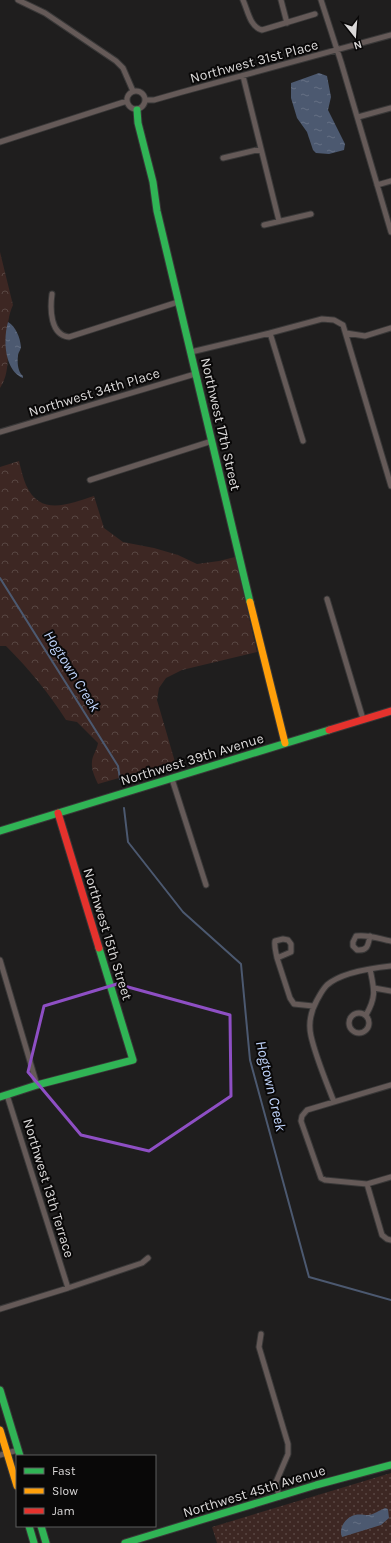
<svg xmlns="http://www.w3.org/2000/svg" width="391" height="1543" viewBox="0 0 391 1543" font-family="Karla,sans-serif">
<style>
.forest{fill:url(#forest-crowns)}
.park{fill:url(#park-dots)}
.water{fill:url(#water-ripples)}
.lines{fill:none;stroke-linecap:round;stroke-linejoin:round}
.stream{stroke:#4c5970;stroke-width:2}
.street-casing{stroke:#393838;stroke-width:7}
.fast-casing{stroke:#393838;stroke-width:9}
.slow-casing{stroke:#393838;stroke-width:9}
.jam-casing{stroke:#393838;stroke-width:9}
.street{stroke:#655a58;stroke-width:5}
.fast{stroke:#30b455;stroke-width:7}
.slow{stroke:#ff9f0a;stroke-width:7}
.jam{stroke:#e5322d;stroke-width:7}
.marked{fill:none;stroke:#8e4fc4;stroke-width:3;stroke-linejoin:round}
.labels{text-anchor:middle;stroke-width:4;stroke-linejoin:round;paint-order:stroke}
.street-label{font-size:14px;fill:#dbd9d9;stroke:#090808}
.water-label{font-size:15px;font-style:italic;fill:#c1d5fd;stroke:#090808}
</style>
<defs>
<pattern id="forest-crowns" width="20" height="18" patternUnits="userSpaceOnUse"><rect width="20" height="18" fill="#3d2723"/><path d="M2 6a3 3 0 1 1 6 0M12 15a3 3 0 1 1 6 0" fill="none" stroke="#584642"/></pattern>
<pattern id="park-dots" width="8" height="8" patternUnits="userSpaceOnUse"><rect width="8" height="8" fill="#3d2723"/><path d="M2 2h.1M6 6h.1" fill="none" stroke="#584642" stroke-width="1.8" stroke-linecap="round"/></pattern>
<pattern id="water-ripples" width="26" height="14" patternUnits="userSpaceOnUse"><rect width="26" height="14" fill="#4c5970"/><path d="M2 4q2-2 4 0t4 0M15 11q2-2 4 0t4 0" fill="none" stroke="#657084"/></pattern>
</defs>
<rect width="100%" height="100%" fill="#1f1e1e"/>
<path class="forest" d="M0 252 13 305C0 333 16 364 0 388Z
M19 461C21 469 23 478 26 485 40 517 69 504 94 496L104 528 123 542 154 548 178 555 197 564 219 561 235 557 257 652 182 670 166 678 159 688 157 700 175 762 98 784C95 778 91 769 92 762 92 756 97 750 98 743L77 722 66 720C49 693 28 668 6 646H0V467Z"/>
<path class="park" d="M391 1473V1543H217L212 1527Z"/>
<path class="water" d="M319 73 327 76 331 97 328 110 345 144 344 150 329 154 316 153 313 150 307 132 297 118 291 98V83Z
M8 322C16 327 20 337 21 347 21 349 18 353 18 356 17 363 18 372 23 376V378C4 370 3 339 8 322Z
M385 1508 388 1509 389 1518 381 1525 342 1537C338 1528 346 1517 355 1515 360 1514 363 1515 368 1515 373 1515 380 1510 385 1508Z"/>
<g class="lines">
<path class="stream" d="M0 578 118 766 120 779
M124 808 128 842 183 912 241 964 250 1060 309 1277 391 1300"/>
<defs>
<path id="street" d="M18 0 45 13 116 61 123 68 133 91
M243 0C248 11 250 27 262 30L315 14
M281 0 287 23
M321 0 341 62 391 232
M243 76 279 221
M127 100a9 9 0 1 1 18 0a9 9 0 1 1-18 0Z
M146 100H154L182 92 391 35
M358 117 391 108
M0 142 127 101
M223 158 261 149
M377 185 391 181
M264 225 311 214
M52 294C50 309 50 335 69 337L178 302
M270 333 303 441
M346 333 365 336 391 328
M191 352 270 333 322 319 334 320 343 325 391 486
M0 432 195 374
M90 480 212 441
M327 599 363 719
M172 779 206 885
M370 936C368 945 368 951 357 950L353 946V942L356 936C368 934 380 939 391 941
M277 958 291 952V944L288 940 283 939 275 941C274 947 276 952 277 958L290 998 294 1004 313 1006
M0 960 37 1085
M374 988 391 991
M349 1023a10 10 0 1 1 20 0a10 10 0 1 1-20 0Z
M366 1015C377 996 374 989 370 969
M391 1085 307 1110 302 1116 301 1121 321 1178 325 1180 367 1184 391 1177
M7 1095 68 1288
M334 1102C326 1081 316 1058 311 1036 308 1023 311 1011 317 1000 320 995 322 990 327 985 342 972 372 968 391 966
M367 1184 382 1235 387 1239 391 1240
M0 1309 68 1288 142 1263 148 1258
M261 1334 259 1347 288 1444V1454L276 1482 279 1497
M0 1455 18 1450"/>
<path id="fast" d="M137 110 138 123 153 182 157 211 250 602
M0 831 329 730
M0 1097 37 1085 133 1060 99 948
M0 1390 20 1456
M29 1526 34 1543
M41 1526 46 1543
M125 1543 316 1485 391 1465"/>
<path id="slow" d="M250 602 285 743
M0 1430 17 1486"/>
<path id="jam" d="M329 730 391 711
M58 813 99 948"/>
</defs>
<use href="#street" class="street-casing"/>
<use href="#fast" class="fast-casing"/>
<use href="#slow" class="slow-casing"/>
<use href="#jam" class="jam-casing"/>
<use href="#street" class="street"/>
<use href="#fast" class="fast"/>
<use href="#slow" class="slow"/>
<use href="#jam" class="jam"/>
</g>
<path class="marked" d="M117 984 230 1015 231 1096 149 1151 81 1135 28 1072 44 1006Z"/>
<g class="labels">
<g class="street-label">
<text transform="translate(254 61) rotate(-15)" y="5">Northwest 31st Place</text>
<text transform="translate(94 392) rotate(-17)" y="5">Northwest 34th Place</text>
<text transform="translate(221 424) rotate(77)" y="5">Northwest 17th Street</text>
<text transform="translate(192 759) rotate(-17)" y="5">Northwest 39th Avenue</text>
<text transform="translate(108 934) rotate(73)" y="5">Northwest 15th Street</text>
<text transform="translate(49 1188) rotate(73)" y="5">Northwest 13th Terrace</text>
<text transform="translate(254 1491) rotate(-17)" y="5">Northwest 45th Avenue</text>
</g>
<g class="water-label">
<text transform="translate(72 671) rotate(58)" y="5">Hogtown Creek</text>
<text transform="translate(271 1086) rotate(77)" y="5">Hogtown Creek</text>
</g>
</g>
<rect x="16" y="1455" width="140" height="72" fill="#090808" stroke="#5d5c5c"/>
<rect x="24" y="1468" width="20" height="6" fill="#30b455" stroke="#5d5c5c"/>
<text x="52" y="1475" font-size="12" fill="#dbd9d9">Fast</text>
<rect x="24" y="1488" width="20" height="6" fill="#ff9f0a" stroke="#5d5c5c"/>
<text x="52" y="1495" font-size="12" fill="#dbd9d9">Slow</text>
<rect x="24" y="1508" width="20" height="6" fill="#e5322d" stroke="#5d5c5c"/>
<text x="52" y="1515" font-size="12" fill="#dbd9d9">Jam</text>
<g transform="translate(355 36) rotate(163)" stroke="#090808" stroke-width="3" paint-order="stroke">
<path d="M0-3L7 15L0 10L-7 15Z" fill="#dbd9d9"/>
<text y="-6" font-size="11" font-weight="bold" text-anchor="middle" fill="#dbd9d9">N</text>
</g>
</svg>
